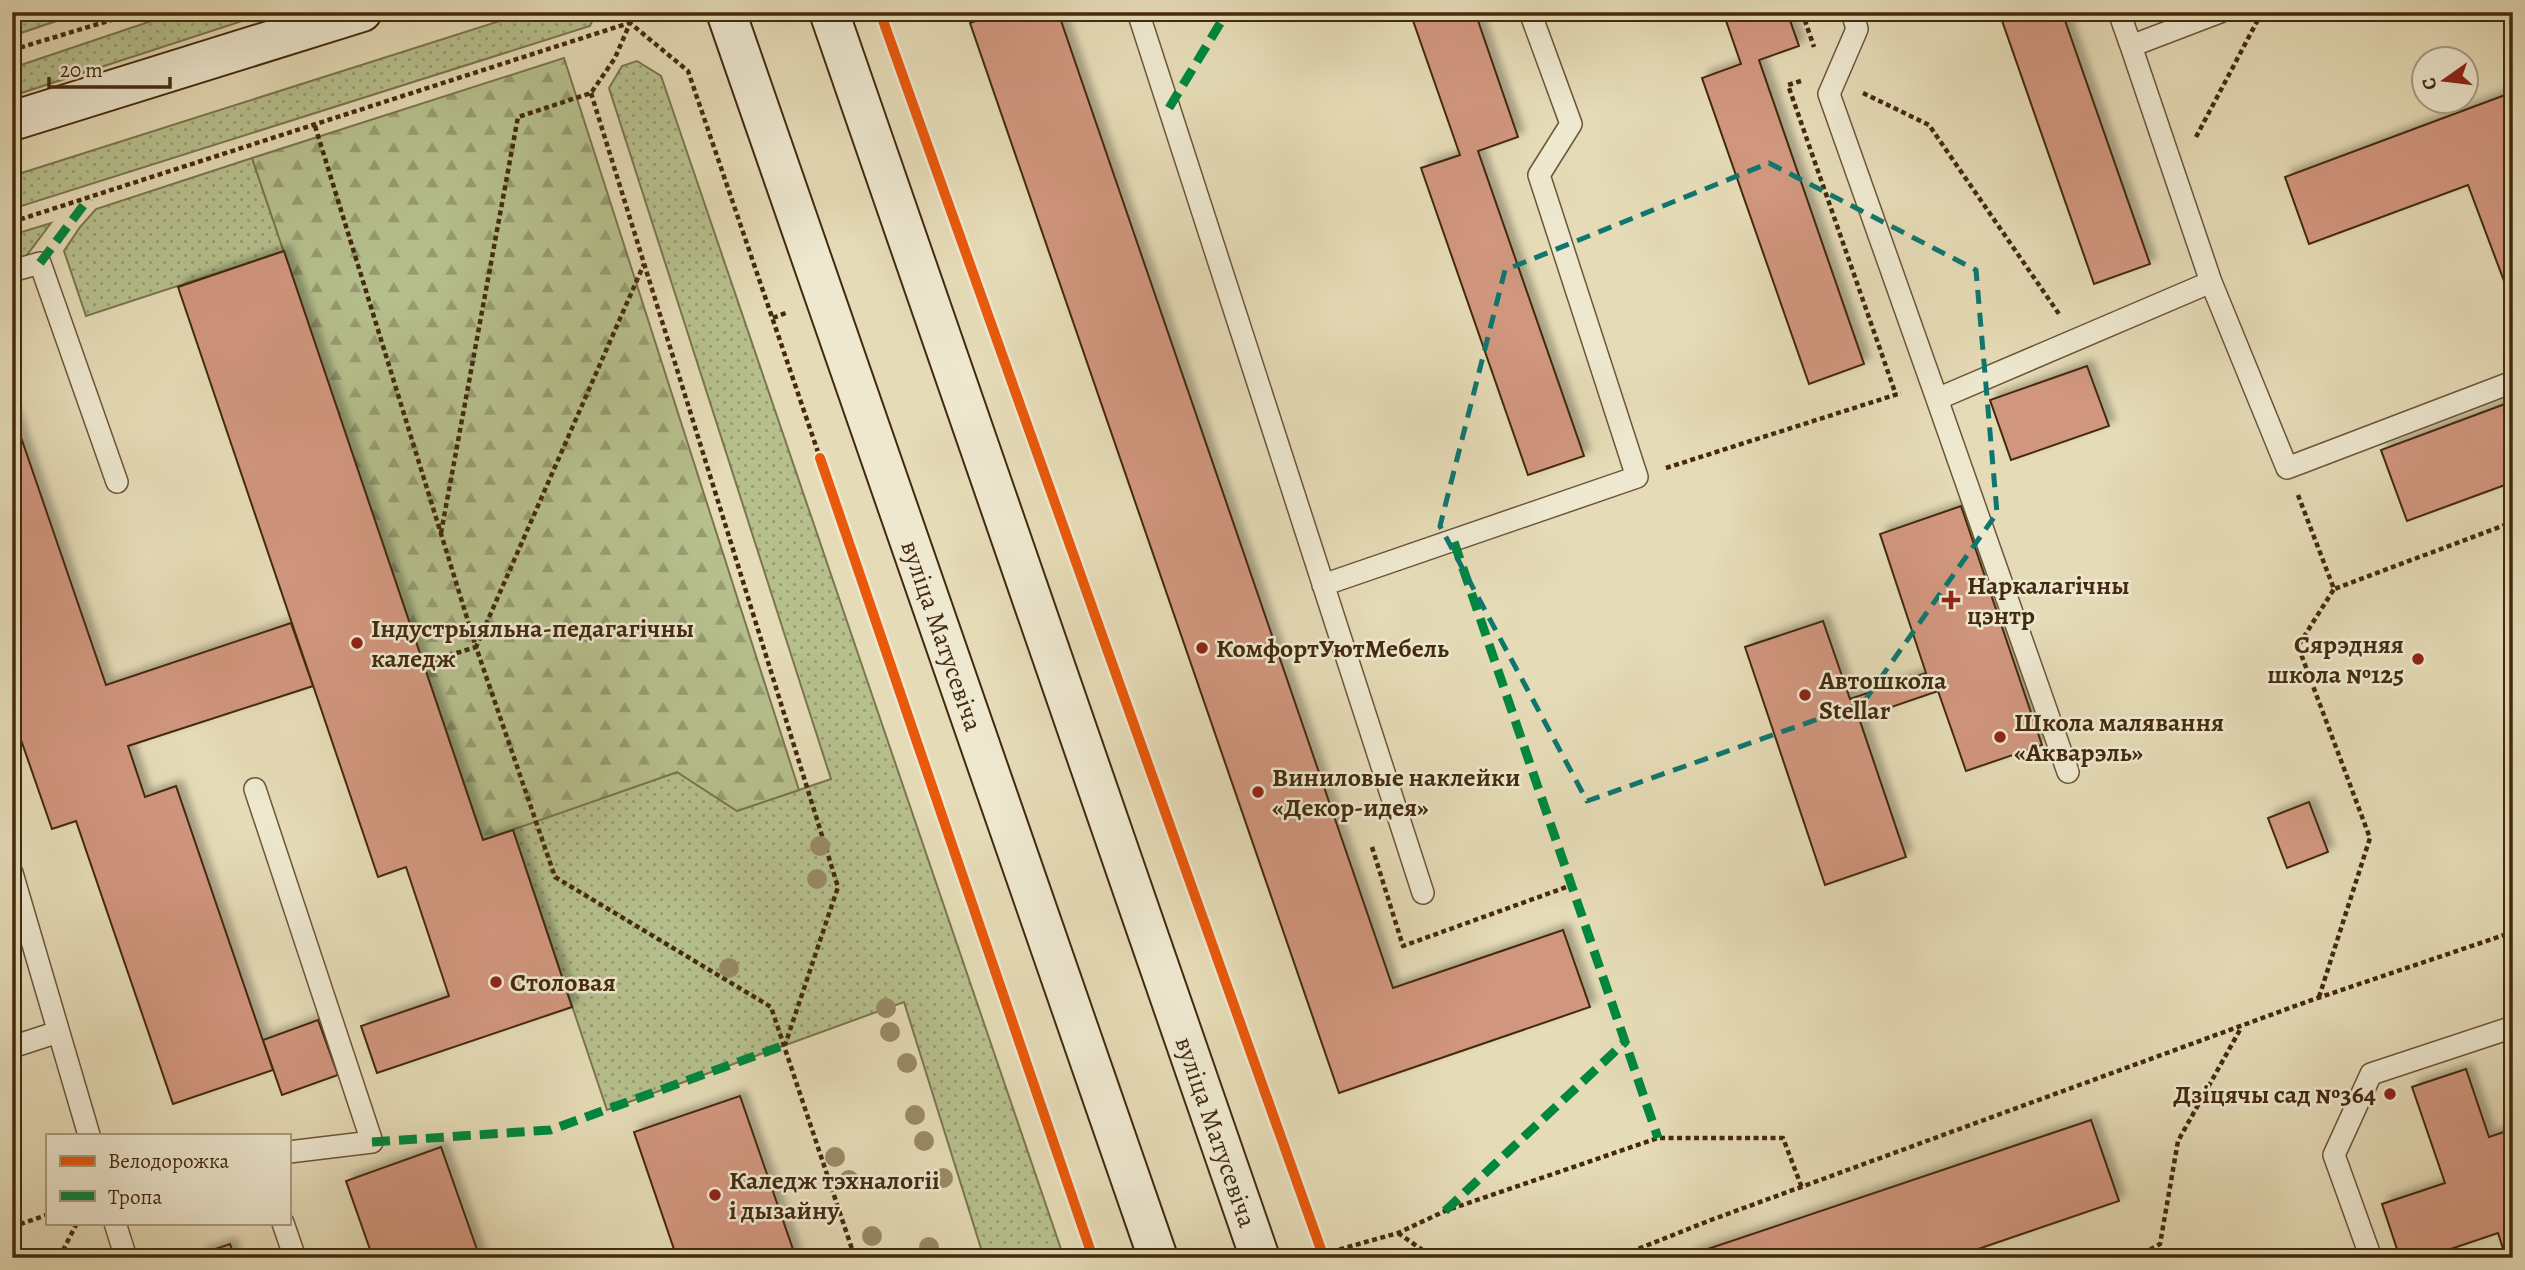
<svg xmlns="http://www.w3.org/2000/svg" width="2525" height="1270" viewBox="0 0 2525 1270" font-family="Alegreya,serif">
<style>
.grass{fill:url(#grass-dots);stroke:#7c754e;stroke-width:2}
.forest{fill:url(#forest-firs);stroke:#7c754e;stroke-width:2}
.building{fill:#d1967e;stroke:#432a0e;stroke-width:2;filter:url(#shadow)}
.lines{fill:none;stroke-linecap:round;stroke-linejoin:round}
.service-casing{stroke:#6c5638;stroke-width:24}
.secondary-casing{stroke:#432a0e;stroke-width:42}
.path{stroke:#432a0e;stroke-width:4.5;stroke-dasharray:5 3.5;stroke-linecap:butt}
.service{stroke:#eee8d0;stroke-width:21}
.secondary{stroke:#eee8d0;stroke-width:38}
.quiet{stroke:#00873e;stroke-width:9;stroke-dasharray:18 9;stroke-linecap:butt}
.cycleway-casing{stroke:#eee8d0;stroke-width:15}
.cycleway{stroke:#e8590c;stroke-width:10}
.tree{fill:#998a67}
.marked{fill:none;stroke:#0f766e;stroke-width:5;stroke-dasharray:14 9;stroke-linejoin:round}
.poi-dot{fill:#8f2418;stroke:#eee8d0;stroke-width:2.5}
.labels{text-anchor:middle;stroke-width:5;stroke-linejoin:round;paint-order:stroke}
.poi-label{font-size:26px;font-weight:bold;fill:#432a0e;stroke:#eee8d0;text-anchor:start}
.street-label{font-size:26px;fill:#432a0e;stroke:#eee8d0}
</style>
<defs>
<pattern id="grass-dots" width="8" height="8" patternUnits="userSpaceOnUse" patternTransform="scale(1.75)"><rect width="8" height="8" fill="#b6c08d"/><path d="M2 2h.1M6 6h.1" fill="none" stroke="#969c72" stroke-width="1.8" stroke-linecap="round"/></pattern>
<pattern id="forest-firs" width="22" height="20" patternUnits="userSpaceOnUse" patternTransform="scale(1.75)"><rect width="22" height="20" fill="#b6c08d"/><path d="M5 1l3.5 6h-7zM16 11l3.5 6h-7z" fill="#969c72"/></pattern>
<filter id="shadow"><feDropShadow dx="6" dy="-6" stdDeviation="3.5" flood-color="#0004"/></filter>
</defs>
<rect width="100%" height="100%" fill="#e5dbb6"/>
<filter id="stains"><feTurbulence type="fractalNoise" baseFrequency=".00286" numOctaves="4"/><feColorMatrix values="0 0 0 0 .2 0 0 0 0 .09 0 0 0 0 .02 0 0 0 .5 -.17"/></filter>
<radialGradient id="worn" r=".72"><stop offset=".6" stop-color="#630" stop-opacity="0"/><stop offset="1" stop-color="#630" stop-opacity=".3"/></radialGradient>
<path class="grass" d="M12 12H83L12 36Z
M178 12H270L12 96V68Z
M528 12H596L590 26 12 209V176Z
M637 61 661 76 1064 1258H984L904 1002 607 1110 513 830 483 840 677 772 737 811 831 779 609 88 622 66Z
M252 158 284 251 86 316 64 251 80 227 96 209Z
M51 223 24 259 12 262V235Z"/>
<path class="forest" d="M564 58 799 790 737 811 677 772 483 840 252 158Z"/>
<path class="building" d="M1000 12H1058L1393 988 1563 930 1590 1007 1339 1093 970 23Z
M1410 12H1475L1518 137 1478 151 1584 456 1528 475 1421 168 1460 155Z
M1723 12H1787L1799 46 1759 60 1864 364 1809 384 1702 78 1741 64Z
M1999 12H2062L2150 264 2094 284Z
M2513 92V305L2468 185 2309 244 2285 177Z
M284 251 483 840 513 830 572 1007 377 1073 361 1026 449 996 406 867 378 877 178 287Z
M2087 366 2109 426 2011 460 1990 400Z
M2513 401V482L2407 521 2381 450Z
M12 411 106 685 291 623 313 686 128 746 145 797 176 786 273 1070 173 1104 76 821 52 829 12 714Z
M1961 506 2042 745 1966 771 1938 691 1859 718 1906 857 1825 885 1745 647 1823 621 1850 699 1926 673 1880 534Z
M2309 802 2328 852 2287 868 2268 818Z
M318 1020 338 1075 282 1095 263 1040Z
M2466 1069 2489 1137 2513 1129V1258H2506L2498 1233 2424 1258H2400L2382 1204 2445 1183 2412 1087Z
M740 1096 796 1258H677L634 1132Z
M2091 1120 2119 1201 2019 1235 1952 1258H1691L1690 1255Z
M441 1147 480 1258H373L346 1181Z
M230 1244 235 1258H202L201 1254Z"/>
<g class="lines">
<defs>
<path id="service" d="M1138 12 1423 893
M1852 12 1857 29 1829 94 1937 399 2211 282 2131 46 2220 12
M2119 12 2131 46
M12 271 40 263 117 482
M2211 282 2287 468 2510 383
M1937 399 2068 772
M1323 585 1637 477 1539 175 1571 124 1530 12
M255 789 372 1142 289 1152
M12 873 89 1135
M12 1047 58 1032
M115 1223 126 1258
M283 1223 295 1258
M2371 1258 2334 1155 2371 1074 2513 1027"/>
<g id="secondary">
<path id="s1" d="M726 12 1158 1258"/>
<path id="s2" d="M829 12 1260 1258"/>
<path d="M12 121 362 12"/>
</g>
</defs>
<use href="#service" class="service-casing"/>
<use href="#secondary" class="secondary-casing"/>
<path class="path" d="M880 12 1324 1258
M1802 12 1814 47
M12 50 138 12
M1801 81 1788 85 1896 395
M591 93 838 887 785 1045
M1863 93 1929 125 2059 314
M315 126 476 647 644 264
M2196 137 2262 12
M12 222 629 23
M773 318 788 312
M1666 468 1901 393
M2298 495 2334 589 2513 522
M441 533 518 117 591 93 615 58 630 23 688 71 1093 1258
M424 663 476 647 555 877 771 1007 855 1258
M1372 847 1403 946 1572 885
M2319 997 2370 838 2298 646 2334 589
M12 1227 47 1215
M1398 1233 1434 1258
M1323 1254 1398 1233 1445 1211 1658 1138H1783L1802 1188
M59 1258 77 1223
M1615 1258 1711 1220 2306 1002 2513 932
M2135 1258 2160 1244 2178 1141 2241 1028"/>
<use href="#service" class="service"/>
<use href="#secondary" class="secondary"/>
<path class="quiet" d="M1169 108 1227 12
M40 263 89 198
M1454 542 1658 1138
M372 1142 550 1130 785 1045
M1445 1211 1626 1041"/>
<defs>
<path id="cycleway" d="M880 12 1324 1258
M820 458 1093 1258"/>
</defs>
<use href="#cycleway" class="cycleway-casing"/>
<use href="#cycleway" class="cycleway"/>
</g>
<g class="tree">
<circle cx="820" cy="846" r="10"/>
<circle cx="817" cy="879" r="10"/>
<circle cx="729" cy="968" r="10"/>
<circle cx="886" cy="1008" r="10"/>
<circle cx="890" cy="1032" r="10"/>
<circle cx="907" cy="1063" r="10"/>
<circle cx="915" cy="1115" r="10"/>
<circle cx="924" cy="1141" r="10"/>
<circle cx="835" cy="1157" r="10"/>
<circle cx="943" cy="1178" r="10"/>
<circle cx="849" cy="1180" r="10"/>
<circle cx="872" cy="1236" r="10"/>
<circle cx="929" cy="1247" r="10"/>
</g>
<path class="marked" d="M1769 163 1976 270 1997 513 1863 703 1587 801 1440 526 1505 270Z"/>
<g class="poi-dot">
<path d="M1947.5 589.5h7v7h7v7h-7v7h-7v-7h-7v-7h7z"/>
<circle cx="357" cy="643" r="7"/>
<circle cx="1202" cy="648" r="7"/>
<circle cx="2418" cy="659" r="7"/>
<circle cx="1805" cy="695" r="7"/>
<circle cx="2000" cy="737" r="7"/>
<circle cx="1258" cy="792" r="7"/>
<circle cx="496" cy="982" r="7"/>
<circle cx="2390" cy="1094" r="7"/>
<circle cx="715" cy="1195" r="7"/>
</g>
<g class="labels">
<g class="poi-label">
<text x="1967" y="594">Наркалагічны<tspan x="1967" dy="30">цэнтр</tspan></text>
<text x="371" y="637">Індустрыяльна-педагагічны<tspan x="371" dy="30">каледж</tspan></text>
<text x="2404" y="653" text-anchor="end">Сярэдняя<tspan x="2404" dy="30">школа №125</tspan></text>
<text x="1216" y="657">КомфортУютМебель</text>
<text x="1819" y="689">Автошкола<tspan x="1819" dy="30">Stellar</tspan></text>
<text x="2014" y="731">Школа малявання<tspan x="2014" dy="30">«Акварэль»</tspan></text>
<text x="1272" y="786">Виниловые наклейки<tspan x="1272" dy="30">«Декор-идея»</tspan></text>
<text x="510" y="991">Столовая</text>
<text x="2376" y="1103" text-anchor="end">Дзіцячы сад №364</text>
<text x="729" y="1189">Каледж тэхналогіі<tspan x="729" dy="30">і дызайну</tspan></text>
</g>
<g class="street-label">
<text dy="9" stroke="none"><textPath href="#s1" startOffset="660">вуліца Матусевіча</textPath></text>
<text dy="9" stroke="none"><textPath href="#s2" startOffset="1185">вуліца Матусевіча</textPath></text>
</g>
</g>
<rect width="2525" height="1270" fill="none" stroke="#e5dbb6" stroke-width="42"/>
<rect x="14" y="14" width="2497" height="1242" fill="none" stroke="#432a0e" stroke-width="3.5"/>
<rect x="21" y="21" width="2483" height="1228" fill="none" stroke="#432a0e" stroke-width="2"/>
<rect x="46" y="1134" width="245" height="91" fill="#eee8d0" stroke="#aa9c82" stroke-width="2"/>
<rect x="60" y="1156" width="35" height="10" fill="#e8590c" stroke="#aa9c82" stroke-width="2"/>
<text x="108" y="1168" font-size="21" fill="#432a0e">Велодорожка</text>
<rect x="60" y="1191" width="35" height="10" fill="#00873e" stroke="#aa9c82" stroke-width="2"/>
<text x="108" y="1204" font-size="21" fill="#432a0e">Тропа</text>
<g transform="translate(2445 80) rotate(256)"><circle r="33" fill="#eee8d0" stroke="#aa9c82" stroke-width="2"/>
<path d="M0-5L12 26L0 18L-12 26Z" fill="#8f2418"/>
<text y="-10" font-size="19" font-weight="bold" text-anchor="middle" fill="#432a0e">С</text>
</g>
<path d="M49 77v10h121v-10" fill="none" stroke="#432a0e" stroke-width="3.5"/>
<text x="60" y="77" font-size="21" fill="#432a0e" stroke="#eee8d0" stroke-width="5" paint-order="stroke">20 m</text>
<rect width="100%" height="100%" filter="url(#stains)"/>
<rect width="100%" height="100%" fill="url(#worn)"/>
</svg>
